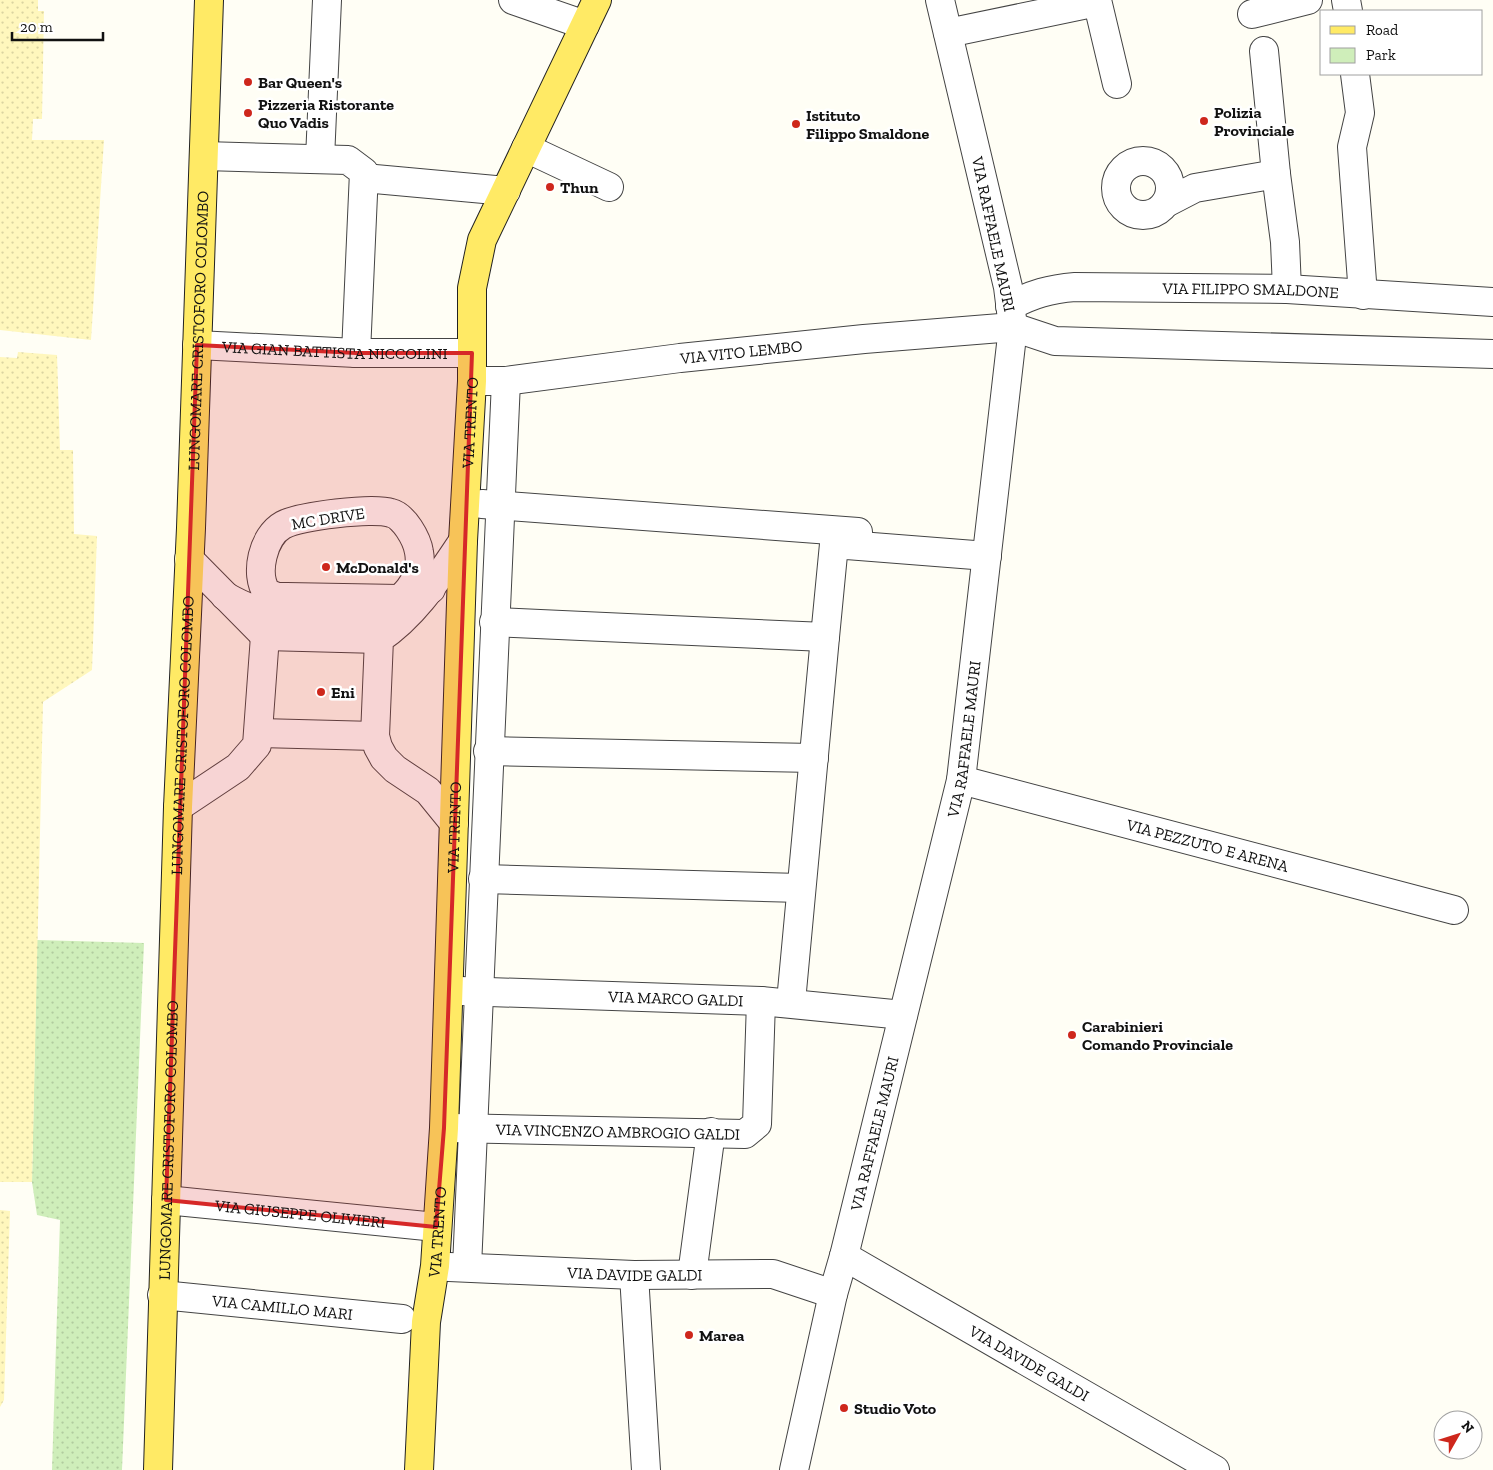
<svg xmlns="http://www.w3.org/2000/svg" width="1493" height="1470" viewBox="0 0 1493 1470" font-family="'Zilla Slab',serif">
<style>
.green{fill:url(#green-dots)}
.sand{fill:url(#sand-dots)}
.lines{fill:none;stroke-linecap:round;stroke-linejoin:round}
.minor-casing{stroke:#444;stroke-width:30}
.major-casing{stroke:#222;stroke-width:30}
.minor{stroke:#fff;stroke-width:28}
.major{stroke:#ffea65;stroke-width:28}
.marked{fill:#d62828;fill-opacity:0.2;stroke:#d62828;stroke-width:4;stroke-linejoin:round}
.poi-dot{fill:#ce271c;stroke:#fff;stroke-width:2}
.labels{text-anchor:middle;stroke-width:5;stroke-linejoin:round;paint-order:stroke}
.poi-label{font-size:16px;font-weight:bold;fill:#111;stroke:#fff;text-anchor:start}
.street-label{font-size:16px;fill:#111;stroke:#fff}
</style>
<defs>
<pattern id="green-dots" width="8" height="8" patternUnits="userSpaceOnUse" patternTransform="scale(1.25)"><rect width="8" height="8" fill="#cfeeba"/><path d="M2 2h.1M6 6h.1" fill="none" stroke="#b1cb9f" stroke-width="1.8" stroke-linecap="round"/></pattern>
<pattern id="sand-dots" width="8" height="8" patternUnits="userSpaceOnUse" patternTransform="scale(1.25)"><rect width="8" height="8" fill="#fff7bd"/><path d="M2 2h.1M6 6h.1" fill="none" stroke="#dad3a1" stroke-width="1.8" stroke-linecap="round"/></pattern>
</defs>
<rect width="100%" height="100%" fill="#fffef5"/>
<path class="green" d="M37 940 144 943 122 1470H52L60 1220 37 1215 32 1182Z"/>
<path class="sand" d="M0 0H61H38V11H44L42 119H33L32 140H104L91 340 0 330Z
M18 352 57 355 60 450H73L74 534 97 536 92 670 43 702 32 1182H0V357L17 358Z
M0 1210 10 1211 4 1400 0 1407Z"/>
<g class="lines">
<defs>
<g id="minor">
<path d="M513 0 585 25"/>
<path d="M1097 0 1117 84"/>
<path d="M1346 0 1348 11"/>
<path d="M1252 14 1308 0"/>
<path d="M948 33 1097 2"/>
<path d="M1355 74 1360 113 1352 147 1363 295"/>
<path d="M526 148 609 187"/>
<path d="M204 156 348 160 364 172 356 353"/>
<path d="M320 159 327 0"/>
<circle cx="1143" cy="188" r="27"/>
<path d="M1276 174 1285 242 1287 289"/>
<path d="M364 178 506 191"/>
<path d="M1166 203 1195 188 1276 174 1264 51"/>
<path id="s1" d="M1010 306C1032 294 1050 289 1075 287L1287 289 1493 302"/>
<path id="s2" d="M197 345 356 353H472"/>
<path id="s3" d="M472 381H506L680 358 864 339 1013 327 1055 341 1493 354"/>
<path d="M482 504 858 532"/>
<path d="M189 559 265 636 379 639"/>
<path d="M225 596C234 601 243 606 253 609 271 613 361 617 377 612 402 604 424 579 419 552 417 539 404 516 391 513 373 507 300 516 283 525 263 536 254 574 267 593L277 597H287L399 599C412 600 421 596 431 589"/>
<path d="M494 622 825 637 834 544 987 556"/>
<path d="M260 733 375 736"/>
<path d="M488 751 814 758"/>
<path id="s4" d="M961 780 1454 910"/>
<path d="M178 807 238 767 257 745 265 636"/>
<path d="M454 823 428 791 395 769 384 758 378 747 375 736 379 639C416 614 438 578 463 541"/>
<path d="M483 879 801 888"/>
<path id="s5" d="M460 991 761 1001 903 1015"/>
<path d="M792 991 825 637"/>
<path id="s6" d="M452 1128 745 1134 757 1124 761 1001"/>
<path id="s7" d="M166 1200 436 1227"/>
<path id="s8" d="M844 1256 1215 1470"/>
<path id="s9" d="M449 1267 634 1275 773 1274 833 1294"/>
<path d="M467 1267 506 381"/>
<path d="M634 1275 646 1470"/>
<path d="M692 1275 711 1132"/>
<path id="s10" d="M162 1295 402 1319"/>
<path id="s11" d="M794 1470 833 1294 844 1256 961 780 1013 327 1008 287 940 0"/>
</g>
<g id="major">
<path id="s12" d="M158 1470 178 807 191 528 209 0"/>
<path id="s13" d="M419 1470 426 1322 435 1266 444 1128 463 541 472 381V288L482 240 597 0"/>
</g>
</defs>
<use href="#minor" class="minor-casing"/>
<use href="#major" class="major-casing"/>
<use href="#minor" class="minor"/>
<use href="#major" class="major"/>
</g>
<path class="marked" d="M197 345 356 353H472L444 1128 436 1227 166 1200Z"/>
<g class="poi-dot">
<circle cx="248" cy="82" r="5"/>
<circle cx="248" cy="113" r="5"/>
<circle cx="1204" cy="121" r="5"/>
<circle cx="796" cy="124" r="5"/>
<circle cx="550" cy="187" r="5"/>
<circle cx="326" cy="567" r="5"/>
<circle cx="321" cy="692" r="5"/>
<circle cx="1072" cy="1035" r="5"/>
<circle cx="689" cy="1335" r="5"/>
<circle cx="844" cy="1408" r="5"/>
</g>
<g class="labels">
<g class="poi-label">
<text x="258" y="88">Bar Queen's</text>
<text x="258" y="110">Pizzeria Ristorante<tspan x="258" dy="18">Quo Vadis</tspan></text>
<text x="1214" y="118">Polizia<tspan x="1214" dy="18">Provinciale</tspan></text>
<text x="806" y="121">Istituto<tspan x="806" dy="18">Filippo Smaldone</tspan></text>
<text x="560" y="193">Thun</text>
<text x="336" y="573">McDonald's</text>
<text x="331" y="698">Eni</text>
<text x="1082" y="1032">Carabinieri<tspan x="1082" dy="18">Comando Provinciale</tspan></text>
<text x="699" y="1341">Marea</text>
<text x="854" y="1414">Studio Voto</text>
</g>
<g class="street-label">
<text transform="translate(994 234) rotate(78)" y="6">VIA RAFFAELE MAURI</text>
<text dy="6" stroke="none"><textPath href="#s1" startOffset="244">VIA FILIPPO SMALDONE</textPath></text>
<text dy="6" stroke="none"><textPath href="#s12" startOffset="1140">LUNGOMARE CRISTOFORO COLOMBO</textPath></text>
<text dy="6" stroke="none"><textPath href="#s2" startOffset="138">VIA GIAN BATTISTA NICCOLINI</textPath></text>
<text dy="6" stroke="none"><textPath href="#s3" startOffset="271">VIA VITO LEMBO</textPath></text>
<text dy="6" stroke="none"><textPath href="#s13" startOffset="1049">VIA TRENTO</textPath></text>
<text transform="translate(328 518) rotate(-9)" y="6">MC DRIVE</text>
<text dy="6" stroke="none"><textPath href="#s12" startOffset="735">LUNGOMARE CRISTOFORO COLOMBO</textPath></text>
<text dy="6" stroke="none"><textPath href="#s11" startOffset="751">VIA RAFFAELE MAURI</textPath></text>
<text dy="6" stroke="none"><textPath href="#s13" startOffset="644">VIA TRENTO</textPath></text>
<text dy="6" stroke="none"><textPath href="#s4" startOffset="255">VIA PEZZUTO E ARENA</textPath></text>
<text dy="6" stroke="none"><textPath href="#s5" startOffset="216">VIA MARCO GALDI</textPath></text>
<text dy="6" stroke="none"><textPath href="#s6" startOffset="166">VIA VINCENZO AMBROGIO GALDI</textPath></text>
<text dy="6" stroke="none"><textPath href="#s11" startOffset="346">VIA RAFFAELE MAURI</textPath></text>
<text dy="6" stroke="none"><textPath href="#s12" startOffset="330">LUNGOMARE CRISTOFORO COLOMBO</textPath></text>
<text dy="6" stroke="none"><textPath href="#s7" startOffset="135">VIA GIUSEPPE OLIVIERI</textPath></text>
<text dy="6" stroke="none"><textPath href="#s13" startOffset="239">VIA TRENTO</textPath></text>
<text dy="6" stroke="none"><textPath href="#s9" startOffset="186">VIA DAVIDE GALDI</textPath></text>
<text dy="6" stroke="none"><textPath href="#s10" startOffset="121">VIA CAMILLO MARI</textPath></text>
<text dy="6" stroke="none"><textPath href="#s8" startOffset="214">VIA DAVIDE GALDI</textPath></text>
</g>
</g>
<rect x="1320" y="10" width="162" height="65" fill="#ffffff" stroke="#a0a0a0"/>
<rect x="1330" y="26" width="25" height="8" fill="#ffea65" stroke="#a0a0a0"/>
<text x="1366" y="35" font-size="15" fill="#111111">Road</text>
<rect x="1330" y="48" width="25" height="15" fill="#cfeeba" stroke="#a0a0a0"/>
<text x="1366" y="60" font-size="15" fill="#111111">Park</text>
<g transform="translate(1458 1435) rotate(51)"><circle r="24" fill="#ffffff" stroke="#a0a0a0"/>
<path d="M0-4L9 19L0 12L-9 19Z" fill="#ce271c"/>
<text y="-8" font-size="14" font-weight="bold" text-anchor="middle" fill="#111111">N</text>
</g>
<path d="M12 32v8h91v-8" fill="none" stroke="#111111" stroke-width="2.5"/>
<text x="20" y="32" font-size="15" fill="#111111" stroke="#ffffff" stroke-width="4" paint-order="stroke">20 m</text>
</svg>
